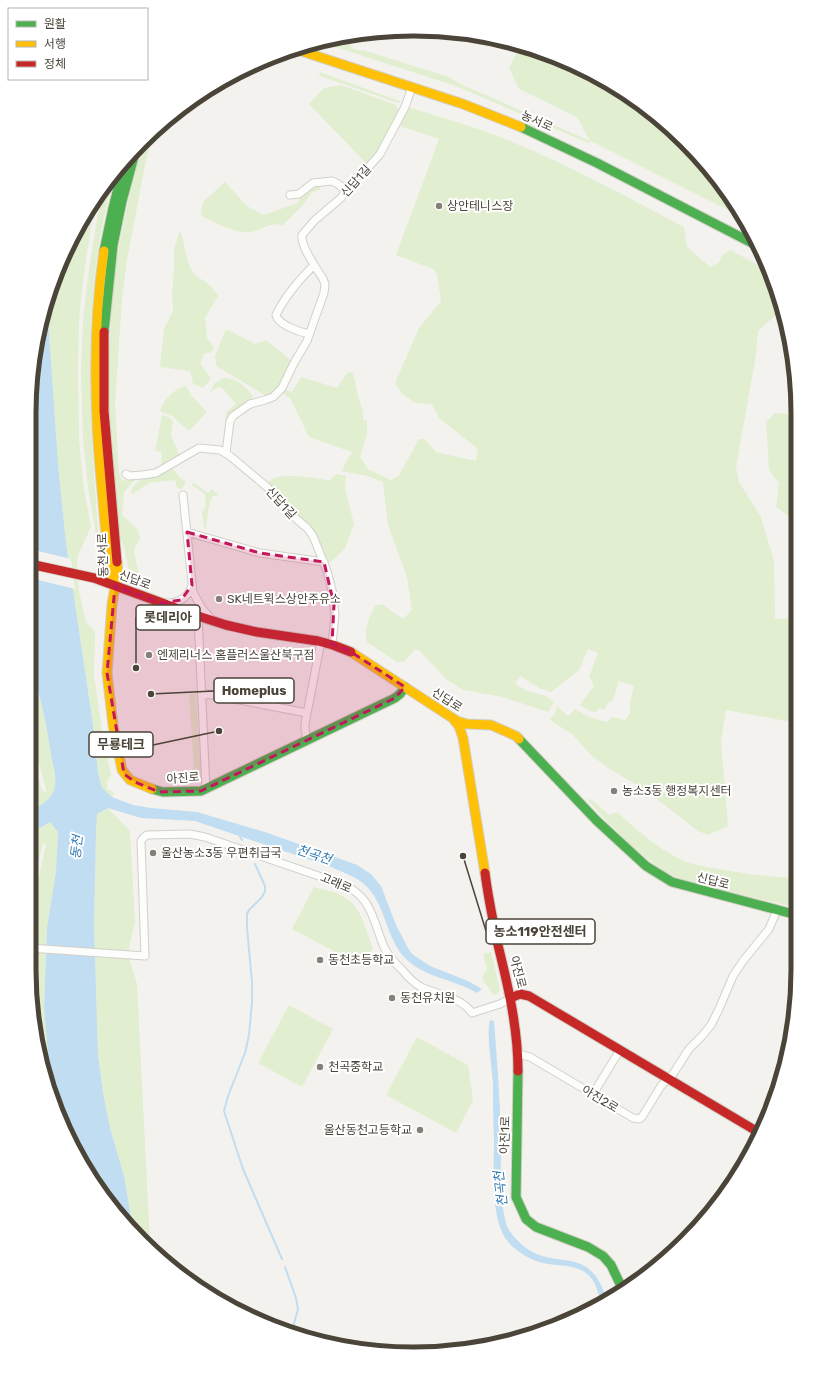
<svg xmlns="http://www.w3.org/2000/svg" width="827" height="1383" viewBox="0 0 827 1383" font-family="Rubik,'Noto Sans KR',sans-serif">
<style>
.green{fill:#e1eecf}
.water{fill:#c0ddf1}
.pier{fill:#f4f2ee}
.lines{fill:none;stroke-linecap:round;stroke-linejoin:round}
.stream{stroke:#c0ddf1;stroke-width:2}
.street-casing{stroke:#d2d0cb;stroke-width:9}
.fast-casing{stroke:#d3cfc5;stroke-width:11}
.slow-casing{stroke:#d3cfc5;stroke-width:11}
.jam-casing{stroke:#d3cfc5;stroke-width:11}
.street{stroke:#fdfdfc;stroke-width:7}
.fast{stroke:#4caf50;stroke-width:9}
.slow{stroke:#ffc107;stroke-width:9}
.jam{stroke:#c62828;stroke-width:9}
.marked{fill:#c2185b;fill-opacity:0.2;stroke:#c2185b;stroke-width:3;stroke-dasharray:8 5;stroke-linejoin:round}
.poi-dot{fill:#868178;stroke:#fff;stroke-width:1.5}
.labels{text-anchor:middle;stroke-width:4;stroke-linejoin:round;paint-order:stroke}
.street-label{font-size:12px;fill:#4b4439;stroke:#fff}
.poi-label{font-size:12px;fill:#4b4439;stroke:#fff;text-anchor:start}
.water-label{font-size:13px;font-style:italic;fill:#2e7ab2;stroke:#fff}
.rim{fill:none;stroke:#4b4439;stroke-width:5}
.leader{fill:none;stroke:#4b4439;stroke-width:1.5}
.callout-dot{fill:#4b4439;stroke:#fff;stroke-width:1.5}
.callout{fill:#fff;stroke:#4b4439;stroke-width:1.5}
.callout-label{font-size:13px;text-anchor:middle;font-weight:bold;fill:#4b4439}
</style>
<rect width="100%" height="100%" fill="#f4f2ee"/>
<path class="green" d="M333 42 350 44 353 49 357 50H363L449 77 458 83 590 141 577 117 519 89 509 68 520 46 561 58 627 94 702 160 744 218 591 141 588 143 456 86 329 45Z
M319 72 400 101V102L398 103 320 76Z
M341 85 396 105 399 111 381 146 366 163 309 104 324 88Z
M408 107C443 118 479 128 512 142 571 166 627 197 684 227L687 247 710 267 719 262 723 255 730 250 766 269 782 307 779 312 758 331 756 355 736 467 739 482 761 517 774 561 775 619 790 618 795 543 797 534V723L726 710 721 741 728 826 708 835 698 831 645 790 608 768 591 755 573 735 550 720 555 713 557 706 568 716 575 709 589 717 606 722 613 717 625 720 630 713V703L634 686 619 681 613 700 607 704 605 710 599 708 596 712 589 711 580 705 594 686 589 677 598 653 588 649 579 670 551 692 541 689 520 676 515 684 527 691 546 696 554 702 548 712 503 697 463 690 446 679 419 650H414L404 662H397L367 642C364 629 369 617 375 606L382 604 403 619 412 610 407 577 388 525 383 482 368 476 341 471 352 452 309 437 290 398 282 393 284 389 292 392 301 377 337 388 348 372 353 373 358 396 363 412V419L367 421V434L360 457 369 470 391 480 399 475 419 439H425L436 452 476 461 478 449 439 418 432 404 416 403 402 394 395 383 419 328 441 301 437 274 433 269 396 255 439 139 400 126Z
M156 130 146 160 127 260 122 297 115 406 119 474 121 475 120 478 125 481 136 478V479L124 492 122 515 138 530 140 539 134 549 139 578 141 581 131 578 130 576 124 547 118 532 108 411V371L113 286 119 247 128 203 137 166 146 138Z
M114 175C105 210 97 247 94 283 86 369 92 455 99 541H97L88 488 83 441 81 371 83 320 88 275 98 213 105 187Z
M225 182 247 206 264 215 297 203 306 190 320 184V190L312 192 303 205 283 225C269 222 263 230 250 232 234 234 215 222 201 216L202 205 204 201Z
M98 195 93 213 84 274 79 319 78 371 79 440 84 488 91 527 79 553 77 559V572L79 591 84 614 87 623 95 632 94 675 102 730 111 775 107 782V789L114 793 112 797 102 788 98 773 93 725 66 543 58 464 47 303 49 290 94 200Z
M179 232 181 233C186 247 185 262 195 275 199 279 204 280 208 284 213 287 215 292 218 296L205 318 207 338 214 347 211 353H205L200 363 210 377V380L203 388 193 384 190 371 160 367 164 329 173 311 172 293 174 270V250Z
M226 329 255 344 266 340 292 361 278 390 268 396 265 395 216 366 215 356Z
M222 378C234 377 248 386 253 397L250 401 232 413 224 448H223L226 412 236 404 224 390 219 387 210 392 214 384Z
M186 386 191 395 207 412 189 431 172 416 160 411C164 399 174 389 186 386Z
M775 413 797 415V522L776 507 779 483 769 470 766 422Z
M162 415 170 418 173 422 171 436 177 449 179 457 163 466 161 465 162 452 155 451Z
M172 468 180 478 186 482 182 489 177 488 175 480 149 483 133 494H131C131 478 160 473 172 468Z
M336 474 346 476 345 488 354 524 345 549 328 564 319 542 270 486 269 482C277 471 314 478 327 480H330Z
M192 483H194L208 493 211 489 218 494 217 496H213C207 505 208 520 205 531L202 513 206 505 205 494 192 485Z
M29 660C40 693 47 726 52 760 54 769 57 780 54 790 51 799 38 809 29 811V744L42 791 47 792 29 729Z
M196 693 201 776 199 778 188 780 187 778 190 776 194 767 189 694Z
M591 799 609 815 617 812C636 829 657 848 680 859 690 864 702 866 713 868 740 873 768 877 795 878L797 868V908L681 879C646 864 614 829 589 802L588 800Z
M108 808 130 831 135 922 129 947 130 961 137 984 150 1245 133 1228 124 1176 110 1128 103 1093 98 1055 94 925 96 833 97 814Z
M50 822 58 832 56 872 47 928 44 1008 52 1097 49 1093 29 969V922L46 844 43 843 32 888H29V829L42 827Z
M314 887C326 890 340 893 350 901 361 909 368 935 373 949L364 967 292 929Z
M491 952 500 990 498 993 493 995 482 978 487 969 483 954Z
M289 1005 333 1029 302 1087 258 1063Z
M417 1037 468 1065 473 1100 456 1133 386 1095Z"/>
<path class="water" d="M47 303 58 464 66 543 93 725 98 773 102 788 112 797 133 805 151 808 197 812 268 833 357 865 371 874 381 886 396 925 408 948 412 954 430 966 468 981 482 989 477 993C454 979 425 978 405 958 385 937 386 903 364 884 355 876 342 872 331 867L195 821 141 818 108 808 97 814 96 833 94 925 98 1055 103 1093 110 1128 124 1176 133 1228 108 1203 52 1097 44 1008 47 928 56 872 58 832 50 822 42 827 29 829V811C38 809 51 799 54 790 57 780 54 769 52 760 47 726 40 693 29 660L30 388Z
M490 1020 494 1021C497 1060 500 1099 501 1139 501 1167 499 1196 506 1223 508 1230 513 1236 518 1241 552 1276 586 1239 606 1297L600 1300C598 1292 596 1284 591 1278 579 1263 560 1267 543 1263 530 1260 513 1250 506 1239 490 1216 494 1165 494 1138 493 1120 493 1101 493 1083 492 1068 486 1033 490 1020Z"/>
<path class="pier" d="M30 549 71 559 75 589 30 578Z"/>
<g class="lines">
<path class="stream" d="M239 834 242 840
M255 864 265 886V891L262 897 249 910 247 914V928L252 982V1002L249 1035 245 1053 228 1096 224 1111 243 1169 282 1259
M285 1267 296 1298 298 1309 291 1334"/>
<defs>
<path id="street" d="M290 195 299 194 313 183 332 181 338 184 346 191
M309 334C300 332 278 325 276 315 285 296 299 280 314 265
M226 453 230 421 233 416 250 404 265 400 273 397 282 388 294 363 307 341 314 321 324 293 325 284 323 279C317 269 300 246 302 235L315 220 341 198 354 179 367 169 380 154 405 107 412 87
M126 474 129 476 142 475 156 473 199 448 220 450 230 456 267 487 287 511 307 528 313 536 327 571 333 594 335 615 332 644
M183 495 193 592 201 607 212 620
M187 532 260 553 324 562
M165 603C178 604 189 597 192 585
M198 616 206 789
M202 693 307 713
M307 739 305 730V724L321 641
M29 948 145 956 141 841 144 837 147 835 190 834 205 837 339 883C372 895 372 918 384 947 388 956 396 964 403 971 408 977 414 983 421 987 438 995 461 997 472 1013L500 1004 511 998
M518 1054 530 1057 633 1118 639 1119 642 1117 661 1086 673 1074 689 1049 702 1036 711 1025 719 1009 733 976 743 961 769 929 777 910
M593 1094 620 1050"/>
<path id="fast" d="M521 127 597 163 756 245
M104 251 113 208 124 164
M104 332 113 245 122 201 136 149
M519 739 597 821 646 866 672 882 797 915
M152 789 163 792 201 791 395 698 400 694 405 687
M518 1071 516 1197 526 1219 536 1227 588 1247 603 1256 611 1265 622 1288"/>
<path id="slow" d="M295 49 463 104 521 127
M104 251C92 331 94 411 102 491 105 522 106 554 115 584
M117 562 118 571 112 604 107 673 113 725 122 770 130 780 152 789
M351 652 457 721 467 724 491 725 516 736 519 739
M454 720 459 726 463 738 485 873"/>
<path id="jam" d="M104 332V411L117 562
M30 564 94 578 195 615 226 625 257 632 318 641 333 645 351 652
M485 873C488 897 493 921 498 945 508 986 518 1028 518 1071
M511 998 520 994 529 996 758 1132"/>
</defs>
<use href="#street" class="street-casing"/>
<use href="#fast" class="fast-casing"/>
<use href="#slow" class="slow-casing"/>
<use href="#jam" class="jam-casing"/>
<use href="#street" class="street"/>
<use href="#fast" class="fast"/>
<use href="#slow" class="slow"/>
<use href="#jam" class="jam"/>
</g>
<path class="marked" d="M187 532 260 553 324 562 334 605 332 644 348 650 405 687 395 698 201 791 159 792 135 782 124 774 107 673 115 586 162 603 181 600 192 585Z"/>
<g class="poi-dot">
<circle cx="439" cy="206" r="4"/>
<circle cx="219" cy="599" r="4"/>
<circle cx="149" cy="655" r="4"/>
<circle cx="614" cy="791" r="4"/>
<circle cx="153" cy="853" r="4"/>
<circle cx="320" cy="960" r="4"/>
<circle cx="392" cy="998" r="4"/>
<circle cx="320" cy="1067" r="4"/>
<circle cx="420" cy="1130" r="4"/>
</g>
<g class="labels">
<g class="street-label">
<text transform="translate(537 121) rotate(24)" y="4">농서로</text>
<text transform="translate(356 181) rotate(-48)" y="4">신답1길</text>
<text transform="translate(281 503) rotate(47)" y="4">신답1길</text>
<text transform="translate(103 555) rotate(-92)" y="4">동천서로</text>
<text transform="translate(135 580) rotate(20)" y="4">신답로</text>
<text transform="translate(447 700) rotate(33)" y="4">신답로</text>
<text transform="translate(183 778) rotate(-4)" y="4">아진로</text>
<text transform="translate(713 881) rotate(14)" y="4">신답로</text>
<text transform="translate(336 883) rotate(23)" y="4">고래로</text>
<text transform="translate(518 972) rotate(76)" y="4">아진로</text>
<text transform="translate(600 1099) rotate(31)" y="4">아진2로</text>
<text transform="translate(505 1135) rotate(-88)" y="4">아진1로</text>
</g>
<g class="poi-label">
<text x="447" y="210">상안테니스장</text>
<text x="227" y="603">SK네트윅스상안주유소</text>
<text x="157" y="659">엔제리너스 홈플러스울산북구점</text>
<text x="622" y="795">농소3동 행정복지센터</text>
<text x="161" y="857">울산농소3동 우편취급국</text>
<text x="328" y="964">동천초등학교</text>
<text x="400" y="1002">동천유치원</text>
<text x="328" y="1071">천곡중학교</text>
<text x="412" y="1134" text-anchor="end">울산동천고등학교</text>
</g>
<g class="water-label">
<text transform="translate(76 847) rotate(-84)" y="5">동천</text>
<text transform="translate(314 854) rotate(18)" y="5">천곡천</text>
<text transform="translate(500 1189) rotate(-97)" y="5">천곡천</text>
</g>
</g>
<path d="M0 0H827V1383H0ZM413 36H414A377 377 0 0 1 791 413V970A377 377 0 0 1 414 1347H413A377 377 0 0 1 36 970V413A377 377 0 0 1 413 36Z" fill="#fff" fill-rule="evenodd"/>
<path class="rim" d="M413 36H414A377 377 0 0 1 791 413V970A377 377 0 0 1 414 1347H413A377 377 0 0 1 36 970V413A377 377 0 0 1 413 36Z"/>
<path class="leader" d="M136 668L136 617M151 694L214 691M219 731L153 745M463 856L486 931"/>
<g class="callout-dot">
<circle cx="136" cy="668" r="4"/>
<circle cx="151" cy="694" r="4"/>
<circle cx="219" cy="731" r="4"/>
<circle cx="463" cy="856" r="4"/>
</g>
<g class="callout">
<rect x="136" y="605" width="64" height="25" rx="4"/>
<rect x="214" y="678" width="80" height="25" rx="4"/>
<rect x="89" y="732" width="64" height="25" rx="4"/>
<rect x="486" y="919" width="109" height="25" rx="4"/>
</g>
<g class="callout-label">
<text x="168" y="622">롯데리아</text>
<text x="254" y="695">Homeplus</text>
<text x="121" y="749">무룡테크</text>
<text x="540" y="936">농소119안전센터</text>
</g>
<rect x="8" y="8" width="140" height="72" fill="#ffffff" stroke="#b7b4b0"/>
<rect x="16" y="21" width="20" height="6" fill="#4caf50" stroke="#b7b4b0"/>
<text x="44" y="28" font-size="12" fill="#4b4439">원활</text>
<rect x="16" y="41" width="20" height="6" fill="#ffc107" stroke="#b7b4b0"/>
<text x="44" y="48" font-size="12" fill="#4b4439">서행</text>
<rect x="16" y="61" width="20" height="6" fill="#c62828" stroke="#b7b4b0"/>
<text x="44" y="68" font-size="12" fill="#4b4439">정체</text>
</svg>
